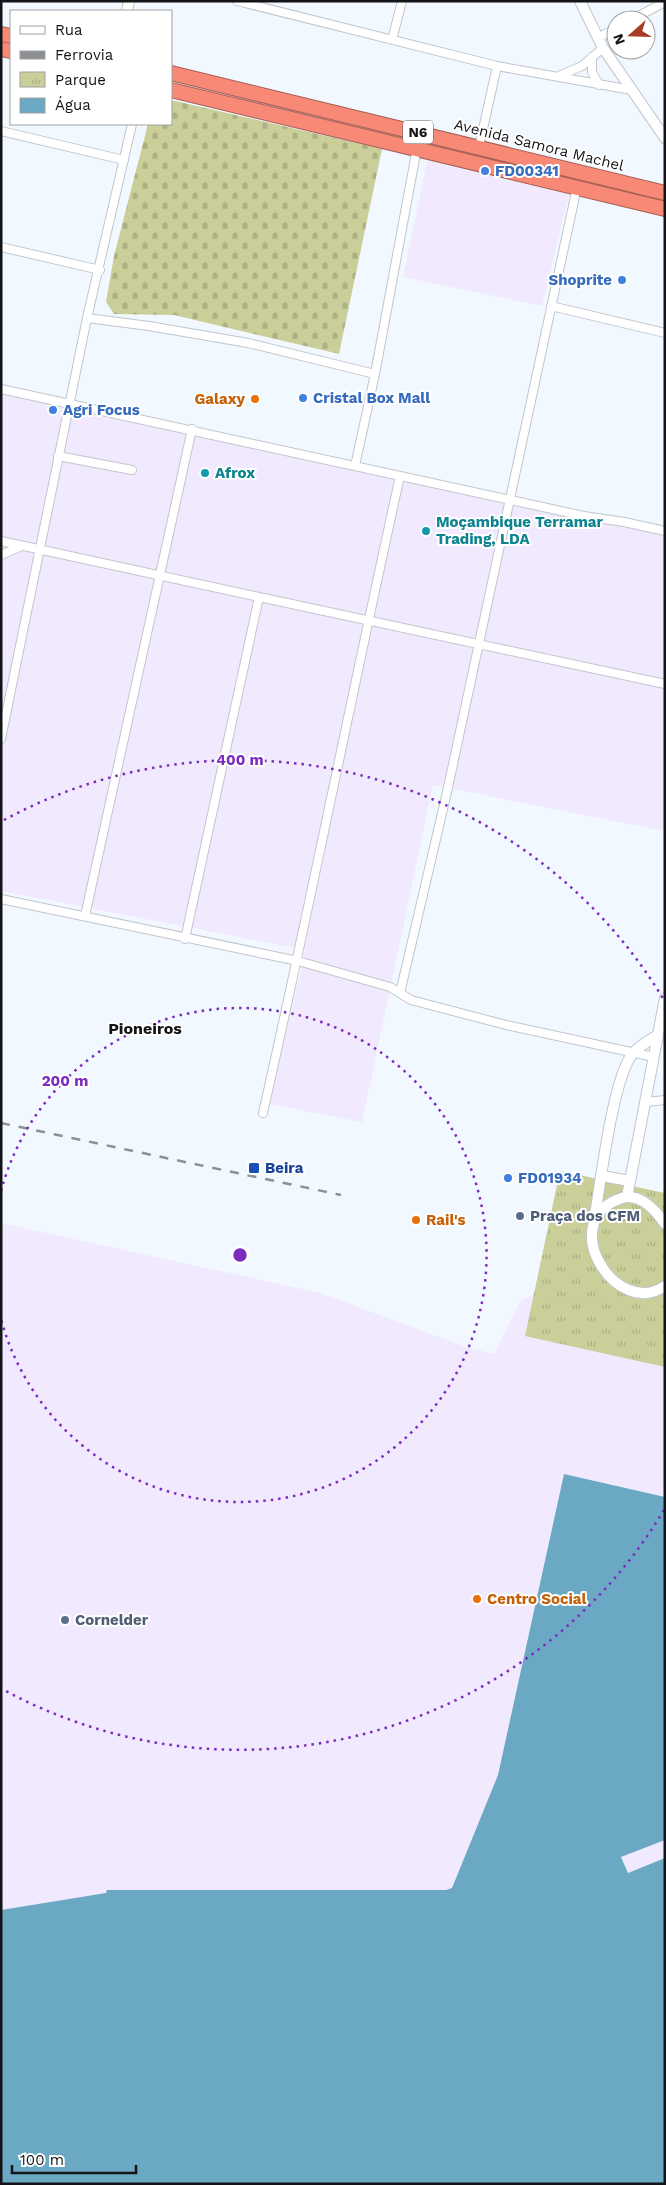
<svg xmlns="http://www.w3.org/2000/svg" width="666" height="2185" viewBox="0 0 666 2185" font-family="'Work Sans',sans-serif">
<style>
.industrial{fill:#f1e9fe}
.cemetery{fill:url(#cemetery-stones)}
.park{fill:url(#park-tufts)}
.water{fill:#6ba8c4}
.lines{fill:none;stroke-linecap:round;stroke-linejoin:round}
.street-casing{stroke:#c1c6cd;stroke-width:10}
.secondary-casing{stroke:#c1c6cd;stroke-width:12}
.highway-casing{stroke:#a76055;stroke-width:16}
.street{stroke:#fff;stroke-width:8}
.secondary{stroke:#fff;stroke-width:10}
.highway{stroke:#f78976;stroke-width:14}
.rail{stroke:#8c9095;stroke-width:2.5;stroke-dasharray:9 9;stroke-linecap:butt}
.ring{fill:none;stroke:#7b2cbf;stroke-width:2.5;stroke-dasharray:2.5 5}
.shop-dot{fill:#3f7fe0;stroke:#fff;stroke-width:2}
.food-dot{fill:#e8710a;stroke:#fff;stroke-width:2}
.culture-dot{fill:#0f9aa8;stroke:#fff;stroke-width:2}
.transit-dot{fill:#1a4fb4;stroke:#fff;stroke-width:2}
.service-dot{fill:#5c6f8a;stroke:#fff;stroke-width:2}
.labels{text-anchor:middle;stroke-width:4;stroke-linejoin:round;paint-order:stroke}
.shield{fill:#fff;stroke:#595a5d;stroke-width:1}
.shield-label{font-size:14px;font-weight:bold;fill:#121417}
.street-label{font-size:15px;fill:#121417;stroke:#fff}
.shop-label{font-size:15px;font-weight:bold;fill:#366cbe;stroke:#fff;text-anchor:start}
.food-label{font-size:15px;font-weight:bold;fill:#c56008;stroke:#fff;text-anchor:start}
.culture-label{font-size:15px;font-weight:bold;fill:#0d838f;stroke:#fff;text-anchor:start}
.transit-label{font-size:15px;font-weight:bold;fill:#164399;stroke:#fff;text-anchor:start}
.service-label{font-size:15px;font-weight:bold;fill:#4e5e75;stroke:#fff;text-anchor:start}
.neighbourhood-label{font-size:16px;font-weight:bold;fill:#121417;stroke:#fff}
.centre{fill:#7b2cbf;stroke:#fff;stroke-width:2.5}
.ring-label{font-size:15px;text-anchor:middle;font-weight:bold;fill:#7b2cbf;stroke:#fff;stroke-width:4;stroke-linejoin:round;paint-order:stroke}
</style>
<defs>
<pattern id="cemetery-stones" width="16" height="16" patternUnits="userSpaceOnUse" patternTransform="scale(1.25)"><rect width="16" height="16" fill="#cace98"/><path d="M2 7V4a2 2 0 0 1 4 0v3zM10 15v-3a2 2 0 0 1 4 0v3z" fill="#acb082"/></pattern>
<pattern id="park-tufts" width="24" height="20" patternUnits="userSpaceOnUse" patternTransform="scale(1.25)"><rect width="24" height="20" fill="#cace98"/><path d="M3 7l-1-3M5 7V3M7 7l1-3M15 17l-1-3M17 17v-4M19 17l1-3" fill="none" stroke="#acb082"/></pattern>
</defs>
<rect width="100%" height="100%" fill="#f2f8ff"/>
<path class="industrial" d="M427 161 569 194 542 306 403 277Z
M1 392 665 534 664 831 433 785 362 1122 269 1104 306 950 1 891Z
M1 1223 320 1293 466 1347 494 1354 521 1300 539 1292 665 1312V1497L564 1474 498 1775 452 1888 446 1890H107V1893L1 1910Z
M665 1840V1858L628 1873 621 1857Z"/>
<path class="cemetery" d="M171 100 382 149 339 354 174 315 114 314 106 302 114 256 148 124H171Z"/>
<path class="park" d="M560 1171 665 1193V1367L525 1336Z"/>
<path class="water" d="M564 1474 665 1497V1840L621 1857 628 1873 665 1858V2184H1V1910L106 1893 107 1890H446L452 1888 498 1775Z"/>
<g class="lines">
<defs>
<path id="street" d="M237 1 497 66 632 90
M631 20 665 2
M598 38 616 28
M392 40 402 1
M592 57V72L599 85
M561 75 582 66 603 48
M1 131 124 160
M479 147 497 66
M1 247 100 270
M551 306 665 333
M87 318 149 326 248 343 375 374
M1 389 584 516 624 522 665 531
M58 456 132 470
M355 466 375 374 417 148
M1 541 259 597 185 939
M1 555 22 546
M259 597 665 684
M1 739 87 318 132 124
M1 899 298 961 390 987 411 1000 506 1025 654 1057
M85 916 192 429
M400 993 447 792 577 187
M646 1102 665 1100
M263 1113C311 901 353 688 400 476"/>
<path id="secondary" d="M580 1 603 48 665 138
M127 11 129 1
M602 1176 630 1181
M627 1197 665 998
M595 1215C601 1180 613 1077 633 1053 639 1046 650 1040 658 1035
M665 1224C656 1211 640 1193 622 1198 554 1220 616 1320 665 1286"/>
<path id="highway" d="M1 34 11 36
M1 49 11 51
M171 73 665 193
M171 90 665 209"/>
</defs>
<use href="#street" class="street-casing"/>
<use href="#secondary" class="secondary-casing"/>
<use href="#highway" class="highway-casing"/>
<use href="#street" class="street"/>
<use href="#secondary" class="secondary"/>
<use href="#highway" class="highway"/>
<path class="rail" d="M1 1123 341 1195"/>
</g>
<g class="ring">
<path d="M1 1191A247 247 0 1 1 1 1319"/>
<path d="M664 1510A495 495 0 0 1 4 1690M4 820A495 495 0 0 1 664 1000"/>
</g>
<g class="shop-dot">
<circle cx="485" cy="171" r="5"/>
<circle cx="622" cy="280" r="5"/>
<circle cx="303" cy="398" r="5"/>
<circle cx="53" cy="410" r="5"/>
<circle cx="508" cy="1178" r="5"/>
</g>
<g class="food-dot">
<circle cx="255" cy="399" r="5"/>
<circle cx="416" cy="1220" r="5"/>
<circle cx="477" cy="1599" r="5"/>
</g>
<g class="culture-dot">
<circle cx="205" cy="473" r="5"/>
<circle cx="426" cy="531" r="5"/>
</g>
<rect class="transit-dot" x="248" y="1162" width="12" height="12" rx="2.5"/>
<g class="service-dot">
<circle cx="520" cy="1216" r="5"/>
<circle cx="65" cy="1620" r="5"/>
</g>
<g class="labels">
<rect class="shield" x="403" y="120.5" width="30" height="23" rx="4"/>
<g class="shield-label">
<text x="418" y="137">N6</text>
</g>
<g class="street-label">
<text transform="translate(539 145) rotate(14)" y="5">Avenida Samora Machel</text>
</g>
<g class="shop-label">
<text x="495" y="176">FD00341</text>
<text x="612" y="285" text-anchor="end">Shoprite</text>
<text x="313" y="403">Cristal Box Mall</text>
<text x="63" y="415">Agri Focus</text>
<text x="518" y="1183">FD01934</text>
</g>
<g class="food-label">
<text x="245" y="404" text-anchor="end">Galaxy</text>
<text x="426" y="1225">Rail's</text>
<text x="487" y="1604">Centro Social</text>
</g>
<g class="culture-label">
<text x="215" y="478">Afrox</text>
<text x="436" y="527">Moçambique Terramar<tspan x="436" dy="17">Trading, LDA</tspan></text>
</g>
<g class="transit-label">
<text x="265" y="1173">Beira</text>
</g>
<g class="service-label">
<text x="530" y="1221">Praça dos CFM</text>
<text x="75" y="1625">Cornelder</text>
</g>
<g class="neighbourhood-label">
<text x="145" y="1034">Pioneiros</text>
</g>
</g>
<circle cx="240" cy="1255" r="8" class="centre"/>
<g class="ring-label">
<text x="240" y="765">400 m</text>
<text x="65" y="1086">200 m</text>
</g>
<rect width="666" height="2185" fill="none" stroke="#121417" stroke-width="5"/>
<rect x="10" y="10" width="162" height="115" fill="#ffffff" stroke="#a0a1a2"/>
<rect x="20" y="26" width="25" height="8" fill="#ffffff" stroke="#a0a1a2"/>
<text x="55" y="35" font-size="15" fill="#121417">Rua</text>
<rect x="20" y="51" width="25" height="8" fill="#8c9095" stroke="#a0a1a2"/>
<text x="55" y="60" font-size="15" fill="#121417">Ferrovia</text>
<rect x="20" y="72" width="25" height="15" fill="url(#park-tufts)" stroke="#a0a1a2"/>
<text x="55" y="85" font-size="15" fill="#121417">Parque</text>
<rect x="20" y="98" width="25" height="15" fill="#6ba8c4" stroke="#a0a1a2"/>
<text x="55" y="110" font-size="15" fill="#121417">Água</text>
<g transform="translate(631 35) rotate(250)"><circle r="24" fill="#ffffff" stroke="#a0a1a2"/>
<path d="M0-4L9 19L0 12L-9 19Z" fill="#a53c23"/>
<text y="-8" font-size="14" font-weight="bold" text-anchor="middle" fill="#121417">N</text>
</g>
<path d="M12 2165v8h124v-8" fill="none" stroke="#121417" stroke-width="2.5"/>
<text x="20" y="2165" font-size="15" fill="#121417" stroke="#ffffff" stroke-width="4" paint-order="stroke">100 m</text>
</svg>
